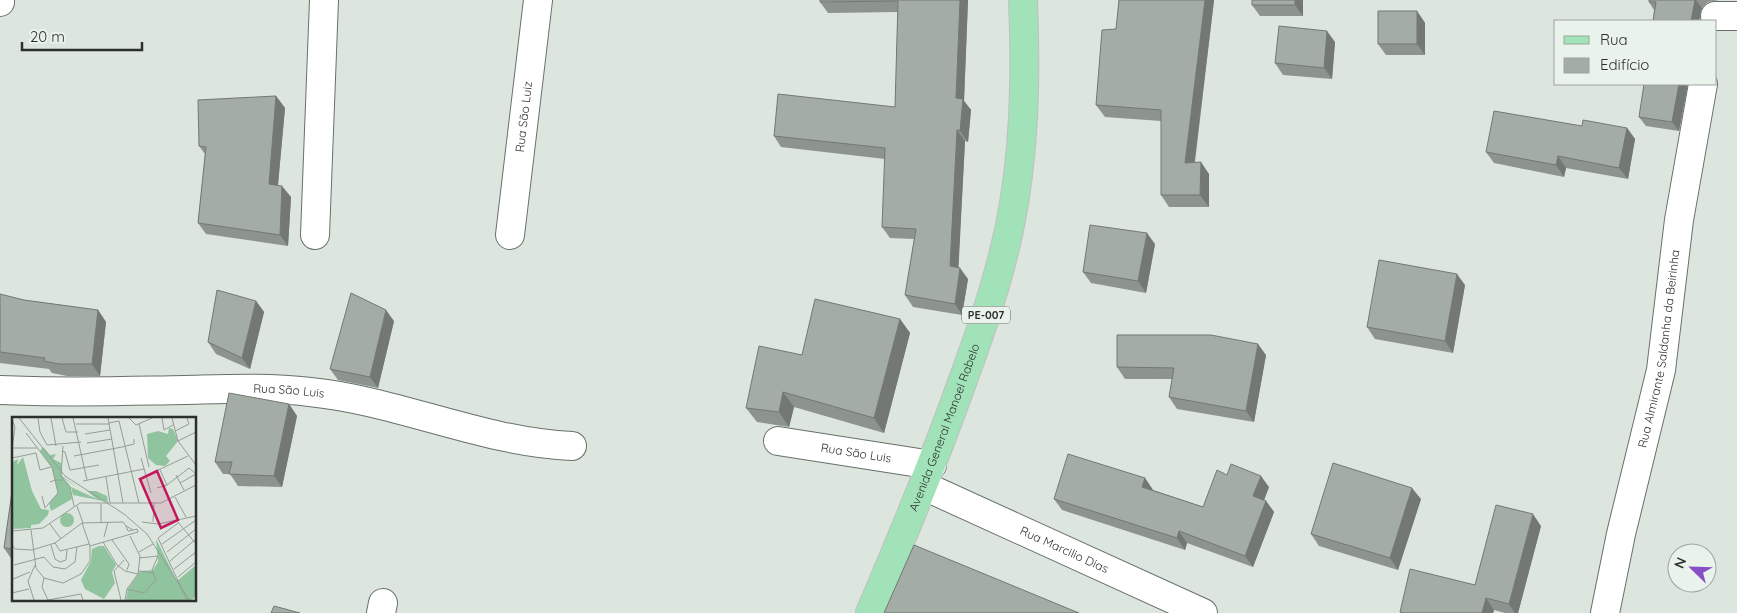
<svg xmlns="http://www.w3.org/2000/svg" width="1737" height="613" viewBox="0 0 1737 613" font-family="Quicksand,sans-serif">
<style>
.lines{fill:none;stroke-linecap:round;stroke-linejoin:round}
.minor-casing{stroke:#68706a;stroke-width:30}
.primary-casing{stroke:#c0c1c0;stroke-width:30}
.minor{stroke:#fff;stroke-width:28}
.primary{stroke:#a1e2b8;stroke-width:28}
.wall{fill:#8d948f}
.shaded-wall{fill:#737874}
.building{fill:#a4aca6;stroke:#737874}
.labels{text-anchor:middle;stroke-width:4;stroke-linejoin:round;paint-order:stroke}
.shield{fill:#eaf2ec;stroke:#656a66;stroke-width:1}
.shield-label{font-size:11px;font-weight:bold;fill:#2c302d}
.street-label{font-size:12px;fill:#2c302d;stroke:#eaf2ec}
.inset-road{fill:none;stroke:#969d97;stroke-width:1}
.view{fill:#c2185b;fill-opacity:0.15;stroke:#c2185b;stroke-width:2.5}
.inset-edge{fill:none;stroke:#2c302d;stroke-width:2.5}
</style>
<rect width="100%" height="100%" fill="#dce5de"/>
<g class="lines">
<defs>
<g id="minor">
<path d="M0 2V0"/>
<path d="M1715 16H1737"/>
<path d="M315 235 324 0"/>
<path id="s1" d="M510 235 538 0"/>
<path id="s2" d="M0 390C62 393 123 391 185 390 227 389 268 387 310 392 399 401 482 442 572 446"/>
<path id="s3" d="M778 441 932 465"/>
<path id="s4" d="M924 486 1203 613"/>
<path d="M381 613 383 603"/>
<path id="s5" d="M1605 613 1621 534 1661 370 1679 220 1703 84"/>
</g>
<g id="primary">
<path id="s6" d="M870 613C899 545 927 478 952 410 974 350 996 292 1009 230 1025 154 1026 77 1023 0"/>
</g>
</defs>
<use href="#minor" class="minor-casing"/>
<use href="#primary" class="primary-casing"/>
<use href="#minor" class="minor"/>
<use href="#primary" class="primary"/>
</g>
<path class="wall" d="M820 0H968L964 101 971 110 968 142 965 141 958 268 968 279 962 315 913 307 905 295 914 239 890 238 882 227 885 159 781 147 774 136 895 107 898 12 828 13 820 2Z
M1119 0H1214L1195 162 1209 174V207H1169L1161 195V121L1105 117 1096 105 1116 29Z
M1303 0V16H1260L1252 5Z
M1649 0H1719L1708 2 1702 8 1699 21H1653L1654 10 1649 2Z
M1417 11 1425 23V55H1386L1378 44Z
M1335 42 1332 79 1283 75 1275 63Z
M1644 84H1688L1679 131 1646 126 1639 117Z
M276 96 285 108 278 185 291 197 288 246 206 234 198 223 205 154 199 146Z
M1582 126 1627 128 1635 139 1628 179 1566 168 1564 177 1494 163 1486 152Z
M1155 244 1146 293 1091 283 1083 272Z
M1465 285 1453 353 1375 339 1367 327Z
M0 294 24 300 98 310 106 322 100 376H67L52 373 49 369 0 363Z
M256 301 264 312 250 369 216 354 208 342Z
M900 319 910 333 884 433 794 407 789 427 757 422 746 408 802 355Z
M394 321 378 388 338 380 330 369Z
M1266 355 1254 422 1177 409 1169 397 1172 379H1125L1117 367Z
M289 404 297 416 282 487 238 486 230 474H223L215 462Z
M1227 475 1269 487 1264 500 1266 501 1274 512 1253 567 1187 543 1185 550 1062 510 1054 499 1145 478 1153 490 1203 507Z
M14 478V560H12L4 548Z
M1421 499 1398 570 1319 546 1311 534Z
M1541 526 1518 613H1505L1494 610 1493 613H1401L1400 612 1475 585Z"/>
<path class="shaded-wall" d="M960 0H968L964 101 971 110 968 142 960 131 956 98Z
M1205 0H1214L1193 174 1185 163Z
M1295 0H1303V16L1295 5Z
M1695 0H1696L1702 8 1699 21H1691Z
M1417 11 1425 23V55L1417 44Z
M1327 31 1335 42 1332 79 1324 68Z
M1679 84H1688L1679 131 1672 122Z
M276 96 285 108 277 195 269 184Z
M1627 128 1635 139 1628 179 1619 168Z
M957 130 965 141 958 278 950 266Z
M1558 156 1566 168 1564 177 1556 165Z
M1201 162 1209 174V207L1200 195Z
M282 186 291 197 288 246 280 235Z
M1147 233 1155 244 1146 293 1138 281Z
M960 268 968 279 962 315 955 304Z
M1457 274 1465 285 1453 353 1445 341Z
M256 301 264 312 250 369 242 358Z
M98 310 106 322 100 376 92 364Z
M386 310 394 321 378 388 370 377Z
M900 319 910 333 884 433 874 418Z
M1258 344 1266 355 1254 422 1246 411Z
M783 392 794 407 789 427 779 412Z
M289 404 297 416 282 487 274 476Z
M1261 476 1269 487 1261 508 1253 496Z
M1145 478 1153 490 1150 498 1142 487Z
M1412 488 1421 499 1398 570 1390 558Z
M1266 501 1274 512 1253 567 1245 556Z
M1533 514 1541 526 1518 613H1515L1509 604Z
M1179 531 1187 543 1185 550 1177 538Z
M1486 598 1494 610 1493 613H1482Z"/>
<path class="building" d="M820 0H960L956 98 963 99 960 131 957 130 950 266 960 268 955 304 905 295 916 229 882 227 885 148 774 136 778 94 895 107 898 1 820 2Z
M1119 0H1205L1185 163 1201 162 1200 195H1161V110L1096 105 1102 30 1116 29Z
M1252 0H1295V5H1252Z
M1649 0H1695L1691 21H1653L1656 2H1649Z
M1378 11H1417V44H1378Z
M1279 26 1327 31 1324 68 1275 63Z
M1644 84H1679L1672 122 1639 117Z
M276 96 269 184 282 186 280 235 198 223 206 147 199 146 198 100Z
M1494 111 1582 126 1583 120 1627 128 1619 168 1558 156 1556 165 1486 152Z
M1090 225 1147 233 1138 281 1083 272Z
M1379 260 1457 274 1445 341 1367 327Z
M217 290 256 301 242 358 208 342Z
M351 293 386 310 370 377 330 369Z
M0 294 24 300 98 310 92 364H59L44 361 45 358 0 352Z
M815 299 900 319 874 418 783 392 779 412 746 408 759 346 802 355Z
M1117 335H1211L1258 344 1246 411 1169 397 1174 368 1117 367Z
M229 393 289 404 274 476 229 474 232 462H215Z
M1068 454 1145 478 1142 487 1203 507 1217 470 1227 475 1231 464 1261 476 1253 496 1266 501 1245 556 1179 531 1177 538 1054 499Z
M1333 463 1412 488 1390 558 1311 534Z
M14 478V549L4 548Z
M1496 505 1533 514 1509 604 1486 598 1482 613H1404L1400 612 1410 569 1475 585Z
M914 545 1079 613H884Z
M274 606 300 613H271Z"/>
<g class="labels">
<rect class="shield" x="962" y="306.5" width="48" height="17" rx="4"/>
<g class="shield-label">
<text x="986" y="319">PE-007</text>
</g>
<g class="street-label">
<text dy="4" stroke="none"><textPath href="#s1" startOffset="119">Rua São Luiz</textPath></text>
<text dy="4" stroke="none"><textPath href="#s5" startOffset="270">Rua Almirante Saldanha da Beirinha</textPath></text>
<text dy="4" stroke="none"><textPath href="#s2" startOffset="289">Rua São Luis</textPath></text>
<text dy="4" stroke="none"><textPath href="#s6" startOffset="200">Avenida General Manoel Rabelo</textPath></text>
<text dy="4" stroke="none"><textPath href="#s3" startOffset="79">Rua São Luis</textPath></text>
<text dy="4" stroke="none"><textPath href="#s4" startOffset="154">Rua Marcilio Dias</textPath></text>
</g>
</g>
<g transform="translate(12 417)">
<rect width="184" height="184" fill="#dce5de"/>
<path d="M157 11 161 12 166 24 154 39 158 44 153 49 144 48 136 41 135 17 146 14 156 17ZM31 30 38 38 44 37 41 42 49 46 50 59 65 70 51 61 58 69 60 82 39 94 37 86 46 76 40 51 28 34ZM11 40 20 74 29 92 37 93 36 98 27 107 19 108V111L0 112V45L6 42 5 48ZM59 70 85 82 75 74H84L95 79 96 85 61 78ZM48 103a7 7 0 1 1 14 0a7 7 0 1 1-14 0ZM144 122 165 164 184 148V179L180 183H114L116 172 128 154 141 153 146 145ZM87 129H92L104 148 100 155 103 166 92 182 73 172 69 163 79 144 80 132Z" fill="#8fc49e"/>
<path class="inset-road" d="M7 1 53 59 112 97 135 117 177 183M26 1 28 15 35 28 69 25M39 1 44 29M50 1 54 15H66M61 1 75 63M96 1 111 86M117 1 124 8 140 1M150 1 152 13 161 8M160 1 166 24 184 48M0 3 3 10 0 32M97 6 107 4 127 86M64 7H97M127 7 137 50M163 14 177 7 175 1M14 16 40 50 43 63 38 65M73 17 98 13M166 24 184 15M75 26 100 22M51 29 49 59 58 70 62 89M0 31H25M50 34 53 35 58 53 87 48M62 39 110 30 122 27V22M0 41 24 36 28 53 39 50M129 41 139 76M148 53 155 68M140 56 176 39M164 58 172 73M94 60 98 86M71 64 132 52M168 66 184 57M145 71 155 68 177 51 184 57M30 79 33 91 46 76 43 63H51M163 80 174 100M65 89 71 106M89 105V87M130 105 146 107 184 99M141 105 142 86M166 105 184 127M166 106 146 121 175 183M38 107 49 122M19 113 24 151 32 161 51 166 69 157 78 144V129L70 106M0 114 31 111 68 86H149L184 68M92 120 96 105M100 123 117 147 115 153M91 125 105 148 113 154 126 157M43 126 48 134 77 127M150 127 184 103M0 128 3 132 20 133M39 128 43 142 48 145 54 143 55 133M78 129 126 115 125 112 117 114H116L114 109 121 113M20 133 43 126 70 106 111 105 114 109M127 135 141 127M155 135 184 112M158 144 184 122M2 148 32 140 41 150 53 152 63 145 65 130M162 152 184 135M127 154 142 156M166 160 184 145M32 161 30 170 36 183M1 162 18 155M115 172 132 176 144 163 140 153 146 139 127 141M0 176 17 172M22 183 16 164 23 148M36 183 69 177 71 183M109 183 102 154 112 143M113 183 115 172 126 157 128 139 118 119"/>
<path class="view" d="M145 54 166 103 149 111 128 62Z"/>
<rect width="184" height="184" class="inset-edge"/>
</g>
<rect x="1554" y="20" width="162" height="65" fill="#eaf2ec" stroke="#9ea4a0"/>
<rect x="1564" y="36" width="25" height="8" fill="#a1e2b8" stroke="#9ea4a0"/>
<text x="1600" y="45" font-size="15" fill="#2c302d">Rua</text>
<rect x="1564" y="58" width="25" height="15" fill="#a4aca6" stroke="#9ea4a0"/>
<text x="1600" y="70" font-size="15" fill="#2c302d">Edifício</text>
<g transform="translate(1692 568) rotate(293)"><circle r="24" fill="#eaf2ec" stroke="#9ea4a0"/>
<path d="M0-4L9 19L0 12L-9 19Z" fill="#874ec5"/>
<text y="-8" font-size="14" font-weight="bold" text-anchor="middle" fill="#2c302d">N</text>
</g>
<path d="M22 42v8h120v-8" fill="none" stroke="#2c302d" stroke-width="2.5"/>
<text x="30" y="42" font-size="15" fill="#2c302d" stroke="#eaf2ec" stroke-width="4" paint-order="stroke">20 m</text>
</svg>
